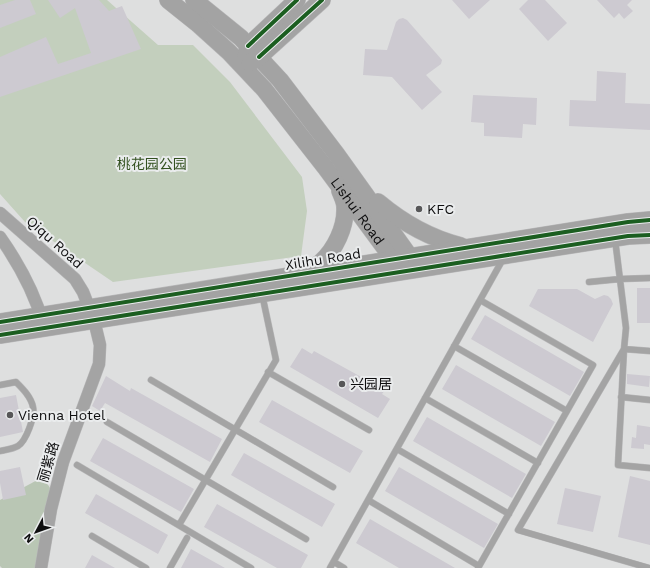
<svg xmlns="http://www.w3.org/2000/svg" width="650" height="568" viewBox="0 0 650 568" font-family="'Work Sans','Noto Sans SC',sans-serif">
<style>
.green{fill:#c3cfbd}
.forest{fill:#b9c6b4}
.building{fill:#cdcad1}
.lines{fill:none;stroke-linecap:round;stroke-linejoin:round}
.lane-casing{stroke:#b9b9ba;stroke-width:7}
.street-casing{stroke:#b9b9ba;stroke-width:13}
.secondary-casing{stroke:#b9b9ba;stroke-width:18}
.lane{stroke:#a4a4a4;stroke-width:6}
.street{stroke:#a4a4a4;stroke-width:12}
.secondary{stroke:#a3a3a3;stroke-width:17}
.cycleway-casing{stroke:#eaeced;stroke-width:6}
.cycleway{stroke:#1b5e20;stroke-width:4}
.poi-dot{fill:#575758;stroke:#eaeced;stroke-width:1.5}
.labels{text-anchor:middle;stroke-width:4;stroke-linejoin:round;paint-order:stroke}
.park-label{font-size:14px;fill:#335120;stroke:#eaeced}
.poi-label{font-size:14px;fill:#0e0e0f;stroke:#eaeced;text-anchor:start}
.street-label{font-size:14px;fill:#0e0e0f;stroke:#eaeced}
</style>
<rect width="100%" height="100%" fill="#dedfdf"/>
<path class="green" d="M0 0H107L158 45H193L230 82 302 177 307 211 301 256 113 282 25 222 0 194Z"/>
<path class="forest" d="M43 477 50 488 38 568H2L0 566V500Z"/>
<path class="building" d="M15 0H30L36 14 0 28V5Z
M48 0H99L109 11 122 6 141 49 0 97V57L46 37 58 64 91 53 75 8 60 18Z
M452 0H490L469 19Z
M528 0H545L567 23 548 41 519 9Z
M597 0H632L627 5 633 11 624 19 619 13 614 18Z
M403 18 407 20 442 60 441 64 426 75 442 92 422 110 392 77 363 75 365 49 387 50 396 22 399 19Z
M597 71 626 73 625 103 650 104V130L569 126 570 100 596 101Z
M473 95 537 98 536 125 523 124 522 138 484 136V123L471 122Z
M637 288H650V323H637Z
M538 289H577L595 299 604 295 608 296 611 299 613 304 593 342 529 306Z
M485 315 584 372 570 396 471 339Z
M302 348 312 354 314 351 385 390 382 394 390 399 378 418 290 367Z
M456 365 555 422 541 446 442 389Z
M627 374 650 376 649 387 627 384Z
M106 376 130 391 131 388 222 439 210 462 105 403 100 411 92 406Z
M16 395 23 432 0 437V398Z
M272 400 363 451 350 473 259 422Z
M427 417 526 474 512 498 413 441Z
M637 425 650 427V445L644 444V449L631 448 632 437 636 438Z
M103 438 194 489 181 512 90 461Z
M244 453 335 504 322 527 231 475Z
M20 467 26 495 3 500 0 483V471Z
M399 467 498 524 484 548 385 491Z
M630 476 650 481V545L618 537Z
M565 488 601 496 593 532 557 524Z
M96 494 168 535 158 554 85 513Z
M217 504 308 555 301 568H277L204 527Z
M370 519 455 568H399L356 543Z
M191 549 225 568H181Z
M92 555 115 568H85Z"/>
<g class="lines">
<defs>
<path id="lane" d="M615 239 626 328 624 349 518 530 649 568
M589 282 620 279 650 278
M454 346 567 411
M650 351 624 349 618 465 650 468
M268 372 369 430
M151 380 333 487
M0 385 16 382C23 389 31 397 33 407 35 417 26 441 18 446 13 449 5 450 0 451
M621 397 650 400
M425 398 538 463
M107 422 306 539
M397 449 509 514
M77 465 251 568
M368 500 479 566
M179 525 276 360 262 294
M92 536 146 568
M334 562 344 568
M170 568 187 538
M330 568 503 259
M478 568 593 365 480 300"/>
<path id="street" d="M0 213 75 279 83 292 94 320 100 345 99 364 63 462 51 509 41 568
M0 237C19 264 34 291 43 323"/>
<g id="secondary">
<path id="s1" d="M168 0 198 24 229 52 264 89 325 167 393 259 400 265"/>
<path d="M194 0 241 38 280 80 337 155 410 257 409 266"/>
<path d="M246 56 248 46 297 0"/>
<path d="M250 63 259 57 322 0"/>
<path d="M378 202C403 223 429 238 461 246"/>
<path d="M306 271C310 269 316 266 320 263 335 250 346 227 345 207 345 202 342 196 340 191"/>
<path d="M0 322 628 222 650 220"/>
<path d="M0 335 628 236 650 235"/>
</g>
</defs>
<use href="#lane" class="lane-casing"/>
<use href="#street" class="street-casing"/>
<use href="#secondary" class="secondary-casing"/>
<use href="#lane" class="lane"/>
<use href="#street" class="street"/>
<use href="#secondary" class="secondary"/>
<defs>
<path id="cycleway" d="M248 46 297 0
M259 57 322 0
M0 322 628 222 650 220
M0 335 628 236 650 235"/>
</defs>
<use href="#cycleway" class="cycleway-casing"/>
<use href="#cycleway" class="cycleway"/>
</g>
<g class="poi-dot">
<circle cx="419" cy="209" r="4"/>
<circle cx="342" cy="384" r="4"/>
<circle cx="10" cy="415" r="4"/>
</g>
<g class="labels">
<g class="park-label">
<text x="152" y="169">桃花园公园</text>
</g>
<g class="poi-label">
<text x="427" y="214">KFC</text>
<text x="350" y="389">兴园居</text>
<text x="18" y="420">Vienna Hotel</text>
</g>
<g class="street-label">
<text dy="5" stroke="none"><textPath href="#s1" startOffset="285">Lishui Road</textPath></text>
<text transform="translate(55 242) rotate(42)" y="5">Qiqu Road</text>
<text transform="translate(323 259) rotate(-9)" y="5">Xilihu Road</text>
<text transform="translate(48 462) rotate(-73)" y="5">丽紫路</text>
</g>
</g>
<g transform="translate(36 532) rotate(229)" stroke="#eaeced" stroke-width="3" paint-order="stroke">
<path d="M0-3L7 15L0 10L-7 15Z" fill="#0e0e0f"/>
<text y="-6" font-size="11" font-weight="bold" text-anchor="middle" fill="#0e0e0f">N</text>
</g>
</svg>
